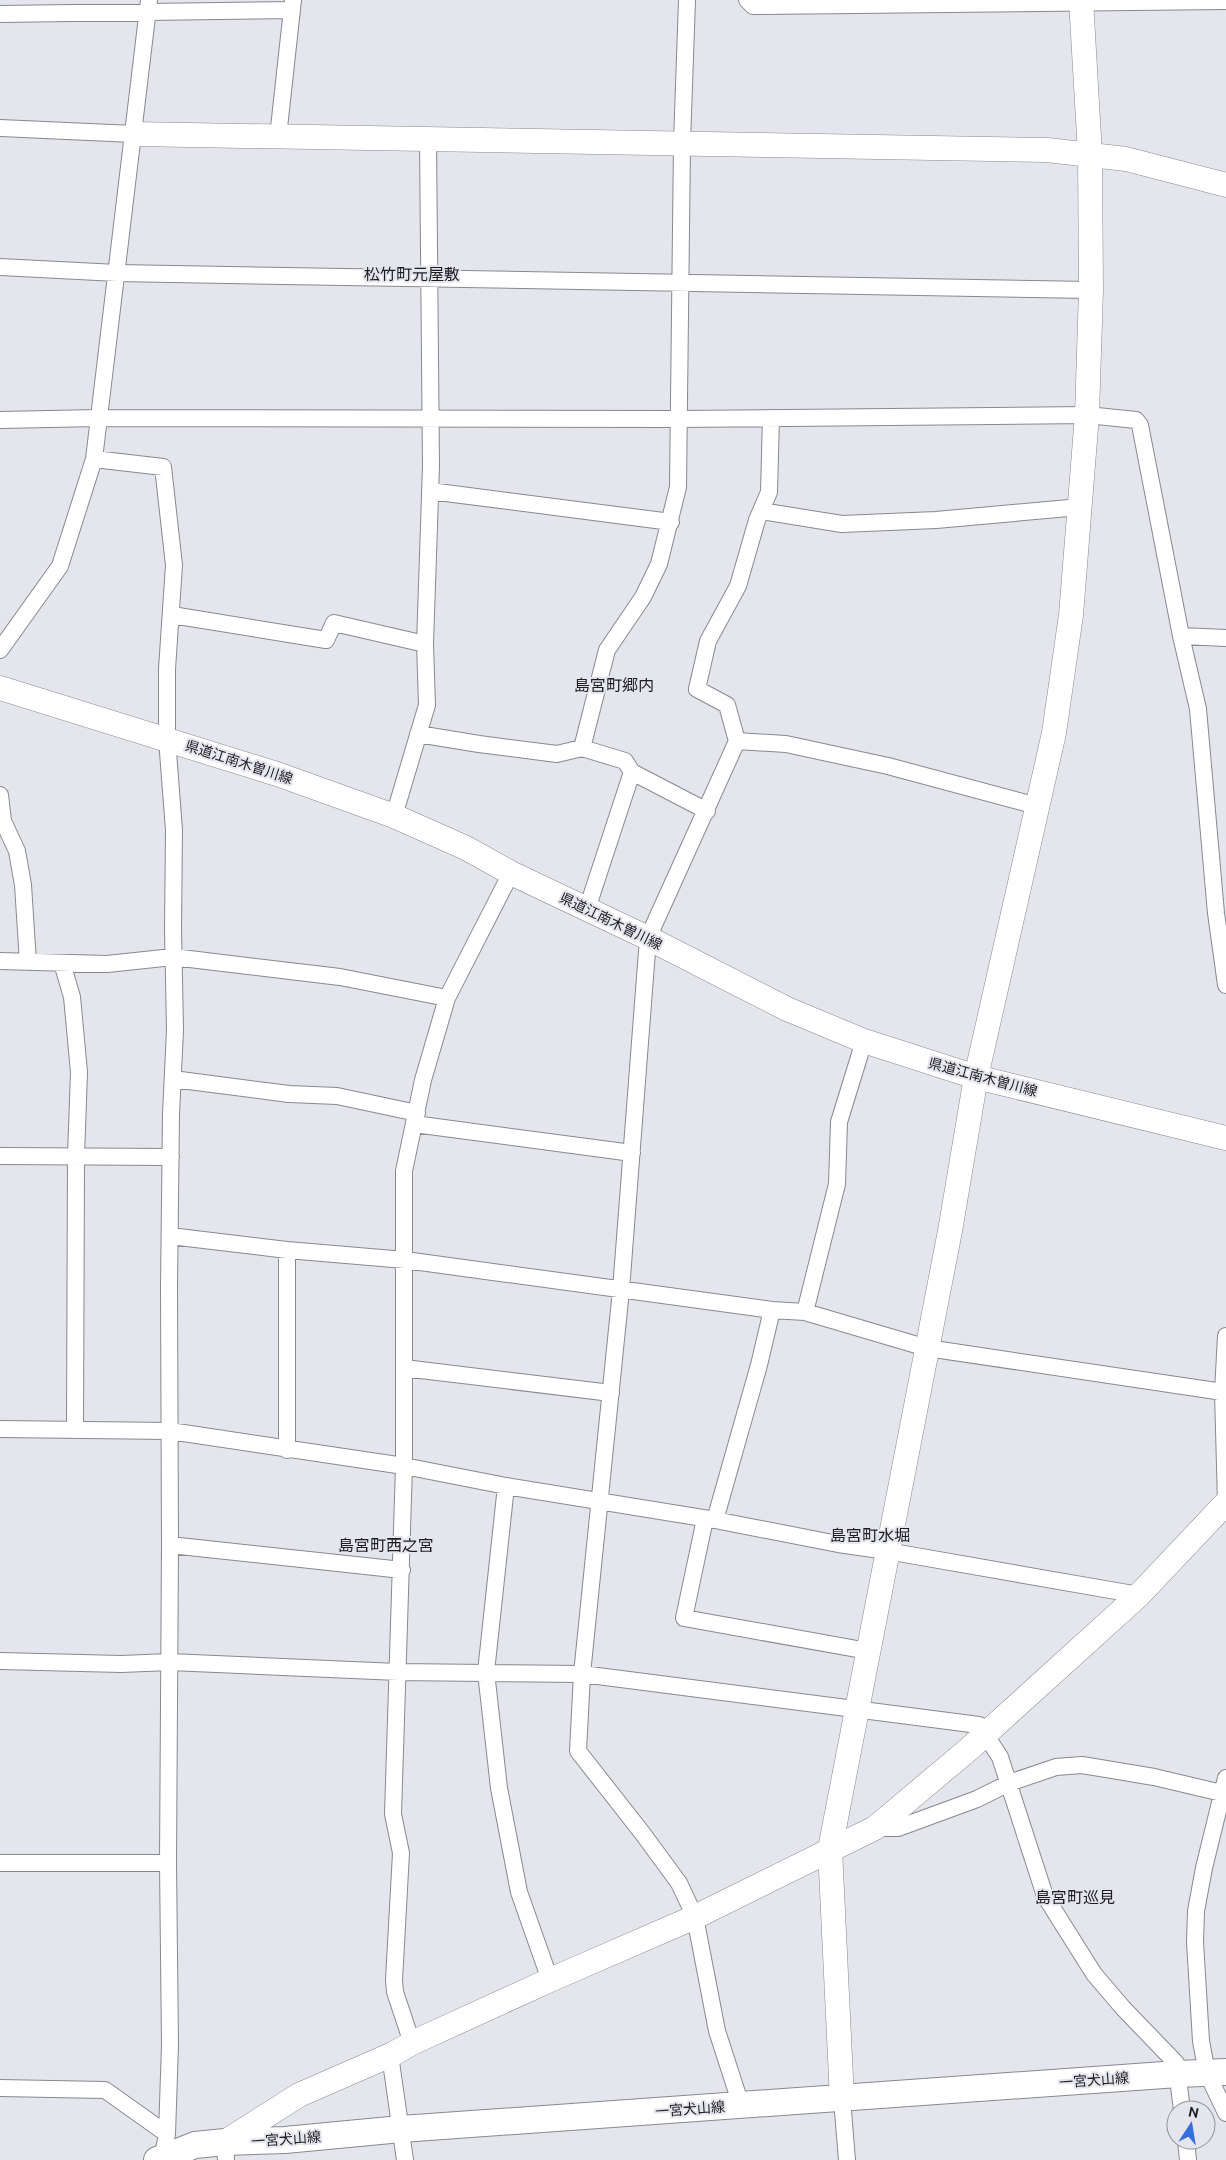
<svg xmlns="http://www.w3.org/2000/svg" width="1226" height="2160" viewBox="0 0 1226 2160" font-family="Ubuntu,'Noto Sans JP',sans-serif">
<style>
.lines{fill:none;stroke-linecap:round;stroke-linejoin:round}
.street-casing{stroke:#888890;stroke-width:18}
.secondary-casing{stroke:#888890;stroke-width:25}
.primary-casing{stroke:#888890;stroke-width:28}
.street{stroke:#fff;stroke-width:16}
.secondary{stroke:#fff;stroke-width:24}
.primary{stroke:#fff;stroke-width:26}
.labels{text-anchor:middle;stroke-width:4;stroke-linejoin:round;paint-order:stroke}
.street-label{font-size:14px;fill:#1d1d20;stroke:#e4e5ed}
.quarter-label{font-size:16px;fill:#1d1d20;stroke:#e4e5ed}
</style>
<rect width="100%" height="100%" fill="#e4e5ed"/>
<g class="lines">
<defs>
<path id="street" d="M747 0 753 6 1226 1
M0 14 292 10
M0 128 134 134
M278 137 293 0
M0 267 117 273 1091 290
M0 420 98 418 678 419 1087 415 1136 420 1140 425 1181 636 1198 709 1216 913 1226 985
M94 459 163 467 174 565 167 669V739L174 830 173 928 175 1030 171 1114 169 1287 170 1545 168 1863 170 2045 167 2134 162 2160
M430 491 671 522
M761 511 842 524 936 520 1080 507
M172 615 326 640 334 623 425 644
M1181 636 1226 638
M0 650 60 566 94 459 149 0
M418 734 479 744 557 754 582 748 625 761 632 772 707 811
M737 741 786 744 888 766 1037 806
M582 748 607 650 643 597 659 564 678 487 682 143 687 0
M0 795 3 821 17 851 23 885 28 962
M394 816 427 705 425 644 431 466 428 140
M587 909 632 772
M0 961 107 964 173 957 340 977 447 998
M62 963 72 997 79 1072 76 1156 75 1430
M173 1079 289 1094 337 1096 417 1113
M414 1124 632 1153
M0 1156 171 1157
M170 1236 287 1250 405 1260 772 1310 805 1312 927 1348 1223 1392
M287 1250V1450
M805 1312 837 1184 839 1122 864 1041
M404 1368 611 1393
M0 1429 170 1431 404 1466 506 1486 715 1520 838 1544 887 1551 1139 1595
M506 1486 486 1672 499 1788 519 1892 550 1980
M1226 1503 1223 1392 1226 1336
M705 1519 684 1618 868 1651
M715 1520 759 1365 772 1310
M170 1545 402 1570
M0 1661 121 1664 170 1662 398 1672 582 1674 979 1725 1000 1757 1045 1896 1094 1974 1123 2008 1176 2063 1182 2110
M1226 1778 1204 1868 1196 1911 1195 1942 1201 2041 1207 2073 1226 2113
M875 1828H898L977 1799 1009 1783 1056 1767 1082 1765 1154 1777 1226 1794
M0 1863H168
M412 2043 395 1992 394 1980 401 1853 393 1814 404 1466V1171L423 1080 447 998 511 873
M390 2055 405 2160
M0 2088 105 2090 167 2134
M842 2099 847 2160
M741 2105 717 2031 695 1917 679 1883 643 1834 578 1751 582 1674 621 1290 648 938 737 741 727 705 697 689 708 641 738 586 757 520 769 492 771 418
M1186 2140 1188 2160
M225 2142 226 2160"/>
<path id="secondary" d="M134 134 1047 150 1126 159 1226 185
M0 688 277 774 394 816 466 848 511 873 648 938 787 1009 864 1041 976 1077 1226 1138
M842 2099 830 1849 950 1231 976 1077 1054 733 1071 615 1087 415 1091 290 1090 154 1081 0
M225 2142 299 2095 393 2054 412 2043 550 1980 695 1917 875 1828 969 1749 1139 1595 1226 1503"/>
<path id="primary" d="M157 2160 195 2145 225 2142 285 2140 401 2129 1178 2074 1226 2072"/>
</defs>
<use href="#street" class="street-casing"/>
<use href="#secondary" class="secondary-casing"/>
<use href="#primary" class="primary-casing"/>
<use href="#street" class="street"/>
<use href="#secondary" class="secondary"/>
<use href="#primary" class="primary"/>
</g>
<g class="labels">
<g class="street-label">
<text transform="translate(239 762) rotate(18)" y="5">県道江南木曽川線</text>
<text transform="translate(611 921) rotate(26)" y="5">県道江南木曽川線</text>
<text transform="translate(983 1077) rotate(15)" y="5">県道江南木曽川線</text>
<text transform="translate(1094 2080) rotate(-4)" y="5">一宮犬山線</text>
<text transform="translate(690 2109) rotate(-4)" y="5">一宮犬山線</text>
<text transform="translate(286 2139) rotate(-4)" y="5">一宮犬山線</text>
</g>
<g class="quarter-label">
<text x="412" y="280">松竹町元屋敷</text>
<text x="614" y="691">島宮町郷内</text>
<text x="870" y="1541">島宮町水堀</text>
<text x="386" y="1551">島宮町西之宮</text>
<text x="1075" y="1903">島宮町巡見</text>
</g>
</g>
<g transform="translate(1191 2125) rotate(12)"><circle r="24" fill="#e4e5ed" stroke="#94959b"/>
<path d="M0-4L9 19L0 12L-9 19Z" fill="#376edd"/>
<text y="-8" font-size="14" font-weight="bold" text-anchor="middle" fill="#1d1d20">N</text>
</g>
</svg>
